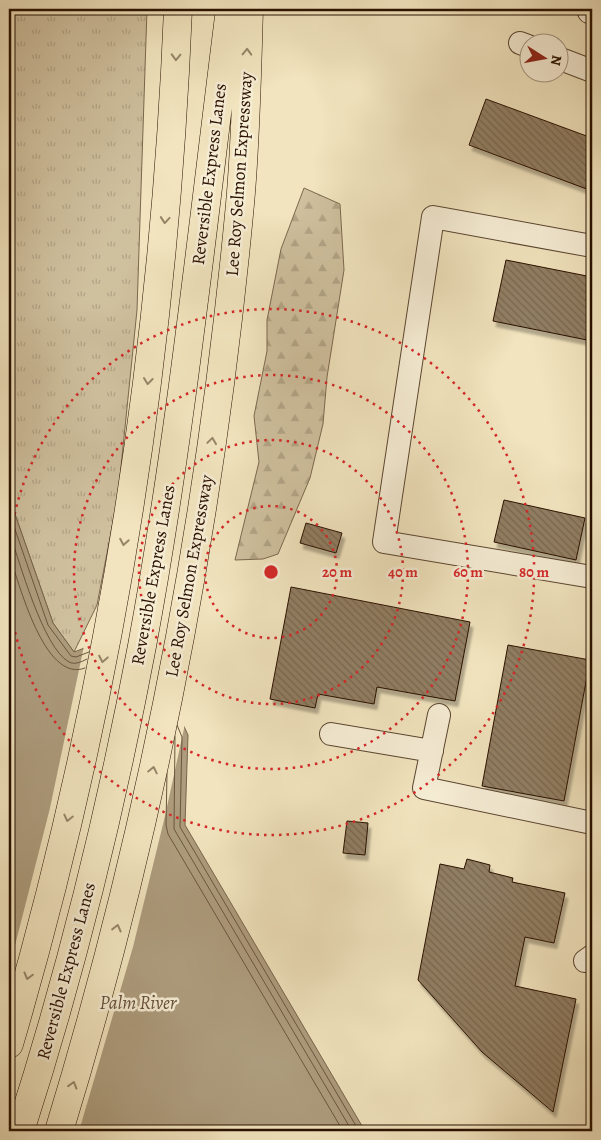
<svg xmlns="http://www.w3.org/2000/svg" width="601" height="1140" viewBox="0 0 601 1140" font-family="Alegreya,serif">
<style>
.grass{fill:url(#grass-tufts);stroke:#7c684f}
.forest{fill:url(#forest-firs);stroke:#7c684f}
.water{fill:#ad9c7d;stroke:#78644b}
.pier{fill:#f1e4be}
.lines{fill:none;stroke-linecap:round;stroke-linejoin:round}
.shore{stroke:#6b563e;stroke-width:1}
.building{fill:url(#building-back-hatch);stroke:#291000;filter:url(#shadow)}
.minor-casing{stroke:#5b4530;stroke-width:24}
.highway-casing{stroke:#291000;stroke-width:29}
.minor{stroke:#f6edd5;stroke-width:22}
.highway{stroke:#f1e4be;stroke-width:28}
.oneway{stroke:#978568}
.ring{fill:none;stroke:#d62828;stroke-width:2.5;stroke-dasharray:2.5 5}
.labels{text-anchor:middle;stroke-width:5;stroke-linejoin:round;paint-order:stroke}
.street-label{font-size:18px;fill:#291000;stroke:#f6edd5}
.water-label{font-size:19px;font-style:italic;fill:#644f38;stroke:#f6edd5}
.centre{fill:#d62828;stroke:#f6edd5;stroke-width:2.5}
.ring-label{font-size:15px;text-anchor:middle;font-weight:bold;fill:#d62828;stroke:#f6edd5;stroke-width:5;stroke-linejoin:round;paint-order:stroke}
</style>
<defs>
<pattern id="grass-tufts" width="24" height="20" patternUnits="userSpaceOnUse" patternTransform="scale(1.25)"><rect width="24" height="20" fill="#cfc09e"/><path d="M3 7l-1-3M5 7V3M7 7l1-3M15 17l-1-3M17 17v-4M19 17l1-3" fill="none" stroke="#b2a486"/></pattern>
<pattern id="forest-firs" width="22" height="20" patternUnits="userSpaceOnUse" patternTransform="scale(1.25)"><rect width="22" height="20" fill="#cfc09e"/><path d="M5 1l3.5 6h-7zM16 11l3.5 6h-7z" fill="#b2a486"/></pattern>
<pattern id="building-back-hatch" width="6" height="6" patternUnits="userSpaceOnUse" patternTransform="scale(1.25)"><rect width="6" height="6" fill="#917e63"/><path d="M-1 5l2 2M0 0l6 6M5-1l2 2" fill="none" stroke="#76664f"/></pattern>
<filter id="shadow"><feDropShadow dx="3" dy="5.5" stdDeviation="1" flood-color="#0004"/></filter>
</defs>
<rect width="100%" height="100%" fill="#f1e4be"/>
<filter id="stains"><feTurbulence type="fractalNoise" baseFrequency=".004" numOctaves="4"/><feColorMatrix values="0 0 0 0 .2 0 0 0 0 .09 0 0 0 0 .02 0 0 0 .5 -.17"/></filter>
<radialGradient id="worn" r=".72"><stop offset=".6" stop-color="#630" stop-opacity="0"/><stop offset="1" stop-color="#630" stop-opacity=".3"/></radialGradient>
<path class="grass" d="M9 9H147L137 310 118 496 97 605 74 652 53 623 9 497Z"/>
<path class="forest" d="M304 188 340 204 344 270 327 377 323 424 310 478 278 554 263 559 235 560 259 462 254 416 267 351V320L281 249Z"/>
<path class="water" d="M9 497 53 623 74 652 124 633 162 679 188 735 185 825 365 1131H9Z"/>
<path class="pier" d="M124 631 164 677 185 724 165 816 133 947 79 1131H9V969L50 808 84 646Z"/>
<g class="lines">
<path class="shore" d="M9 512 48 625 71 656 76 657 89 652
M9 531C19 560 43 648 69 662 75 665 81 662 87 659
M9 554C19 582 44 684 85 668
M177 725 182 737 180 827 359 1131
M175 736 174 829 352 1131
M167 773 166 825 168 834 343 1131"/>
</g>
<path class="building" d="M486 99 592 138V191L469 145Z
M506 260 592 277V341L493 321Z
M504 500 585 518 576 560 494 542Z
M306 523 342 533 336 553 300 543Z
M291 587 470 622 455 701 377 687 374 704 318 694 315 708 270 699Z
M508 645 590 660 564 801 482 786Z
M347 821 368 823 365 855 343 853Z
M467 859 490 865 489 872 513 878 512 882 565 893 554 943 525 937 515 986 576 999 553 1112 482 1052 418 980 440 864 464 869Z"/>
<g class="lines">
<defs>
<path id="minor" d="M589 12 592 13
M520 43 528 46
M558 58 592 71
M592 246 433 217 384 542 592 577
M439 715 424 788 592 823
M331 734 432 751
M585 961 592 956"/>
<path id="highway" d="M9 1044C108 707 164 359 178 9
M20 1131C71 973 111 810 142 646 181 436 203 221 230 9
M59 1131C151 830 211 518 240 204 246 139 247 74 249 9"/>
</defs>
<use href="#minor" class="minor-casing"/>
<use href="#highway" class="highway-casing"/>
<use href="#minor" class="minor"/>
<use href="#highway" class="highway"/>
</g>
<defs><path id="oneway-chevron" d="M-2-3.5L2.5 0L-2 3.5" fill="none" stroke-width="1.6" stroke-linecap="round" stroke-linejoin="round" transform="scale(1.25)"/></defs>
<g class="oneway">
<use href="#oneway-chevron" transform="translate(247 52) rotate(-88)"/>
<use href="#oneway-chevron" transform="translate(176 57) rotate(92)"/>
<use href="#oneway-chevron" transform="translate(165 220) rotate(95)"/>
<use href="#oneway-chevron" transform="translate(148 381) rotate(97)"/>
<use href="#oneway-chevron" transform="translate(212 441) rotate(-82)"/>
<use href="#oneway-chevron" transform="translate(124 542) rotate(100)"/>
<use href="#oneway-chevron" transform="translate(103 659) rotate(101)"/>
<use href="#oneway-chevron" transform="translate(153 770) rotate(-78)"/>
<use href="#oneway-chevron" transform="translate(68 818) rotate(103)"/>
<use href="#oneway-chevron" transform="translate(117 928) rotate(-76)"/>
<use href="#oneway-chevron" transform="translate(28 976) rotate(105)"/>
<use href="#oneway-chevron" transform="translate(73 1085) rotate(-73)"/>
</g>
<g class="ring">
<circle cx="271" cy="572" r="66"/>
<circle cx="271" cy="572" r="132"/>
<circle cx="271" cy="572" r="197"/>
<path d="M9 551A263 263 0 1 1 9 593"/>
</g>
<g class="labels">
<g class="street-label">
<text transform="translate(209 174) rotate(-83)" y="6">Reversible Express Lanes</text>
<text transform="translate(239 174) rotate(-86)" y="6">Lee Roy Selmon Expressway</text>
<text transform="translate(153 575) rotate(-80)" y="6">Reversible Express Lanes</text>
<text transform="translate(189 576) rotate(-80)" y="6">Lee Roy Selmon Expressway</text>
<text transform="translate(66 971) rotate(-75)" y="6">Reversible Express Lanes</text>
</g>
<g class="water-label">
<text x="138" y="1009">Palm River</text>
</g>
</g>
<circle cx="271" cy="572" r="8" class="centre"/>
<g class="ring-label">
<text x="337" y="577">20 m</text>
<text x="403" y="577">40 m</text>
<text x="468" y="577">60 m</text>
<text x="534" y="577">80 m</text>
</g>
<rect width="601" height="1140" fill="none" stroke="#f1e4be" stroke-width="30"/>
<rect x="10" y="10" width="581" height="1120" fill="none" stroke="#291000" stroke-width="2.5"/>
<rect x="15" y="15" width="571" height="1110" fill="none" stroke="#291000"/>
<g transform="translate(544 58) rotate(101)"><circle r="24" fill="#f6edd5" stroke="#a49580"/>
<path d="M0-4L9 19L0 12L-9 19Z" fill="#8f2418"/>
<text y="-8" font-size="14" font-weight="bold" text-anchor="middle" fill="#291000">N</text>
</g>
<rect width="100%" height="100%" filter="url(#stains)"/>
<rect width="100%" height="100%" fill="url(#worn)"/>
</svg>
